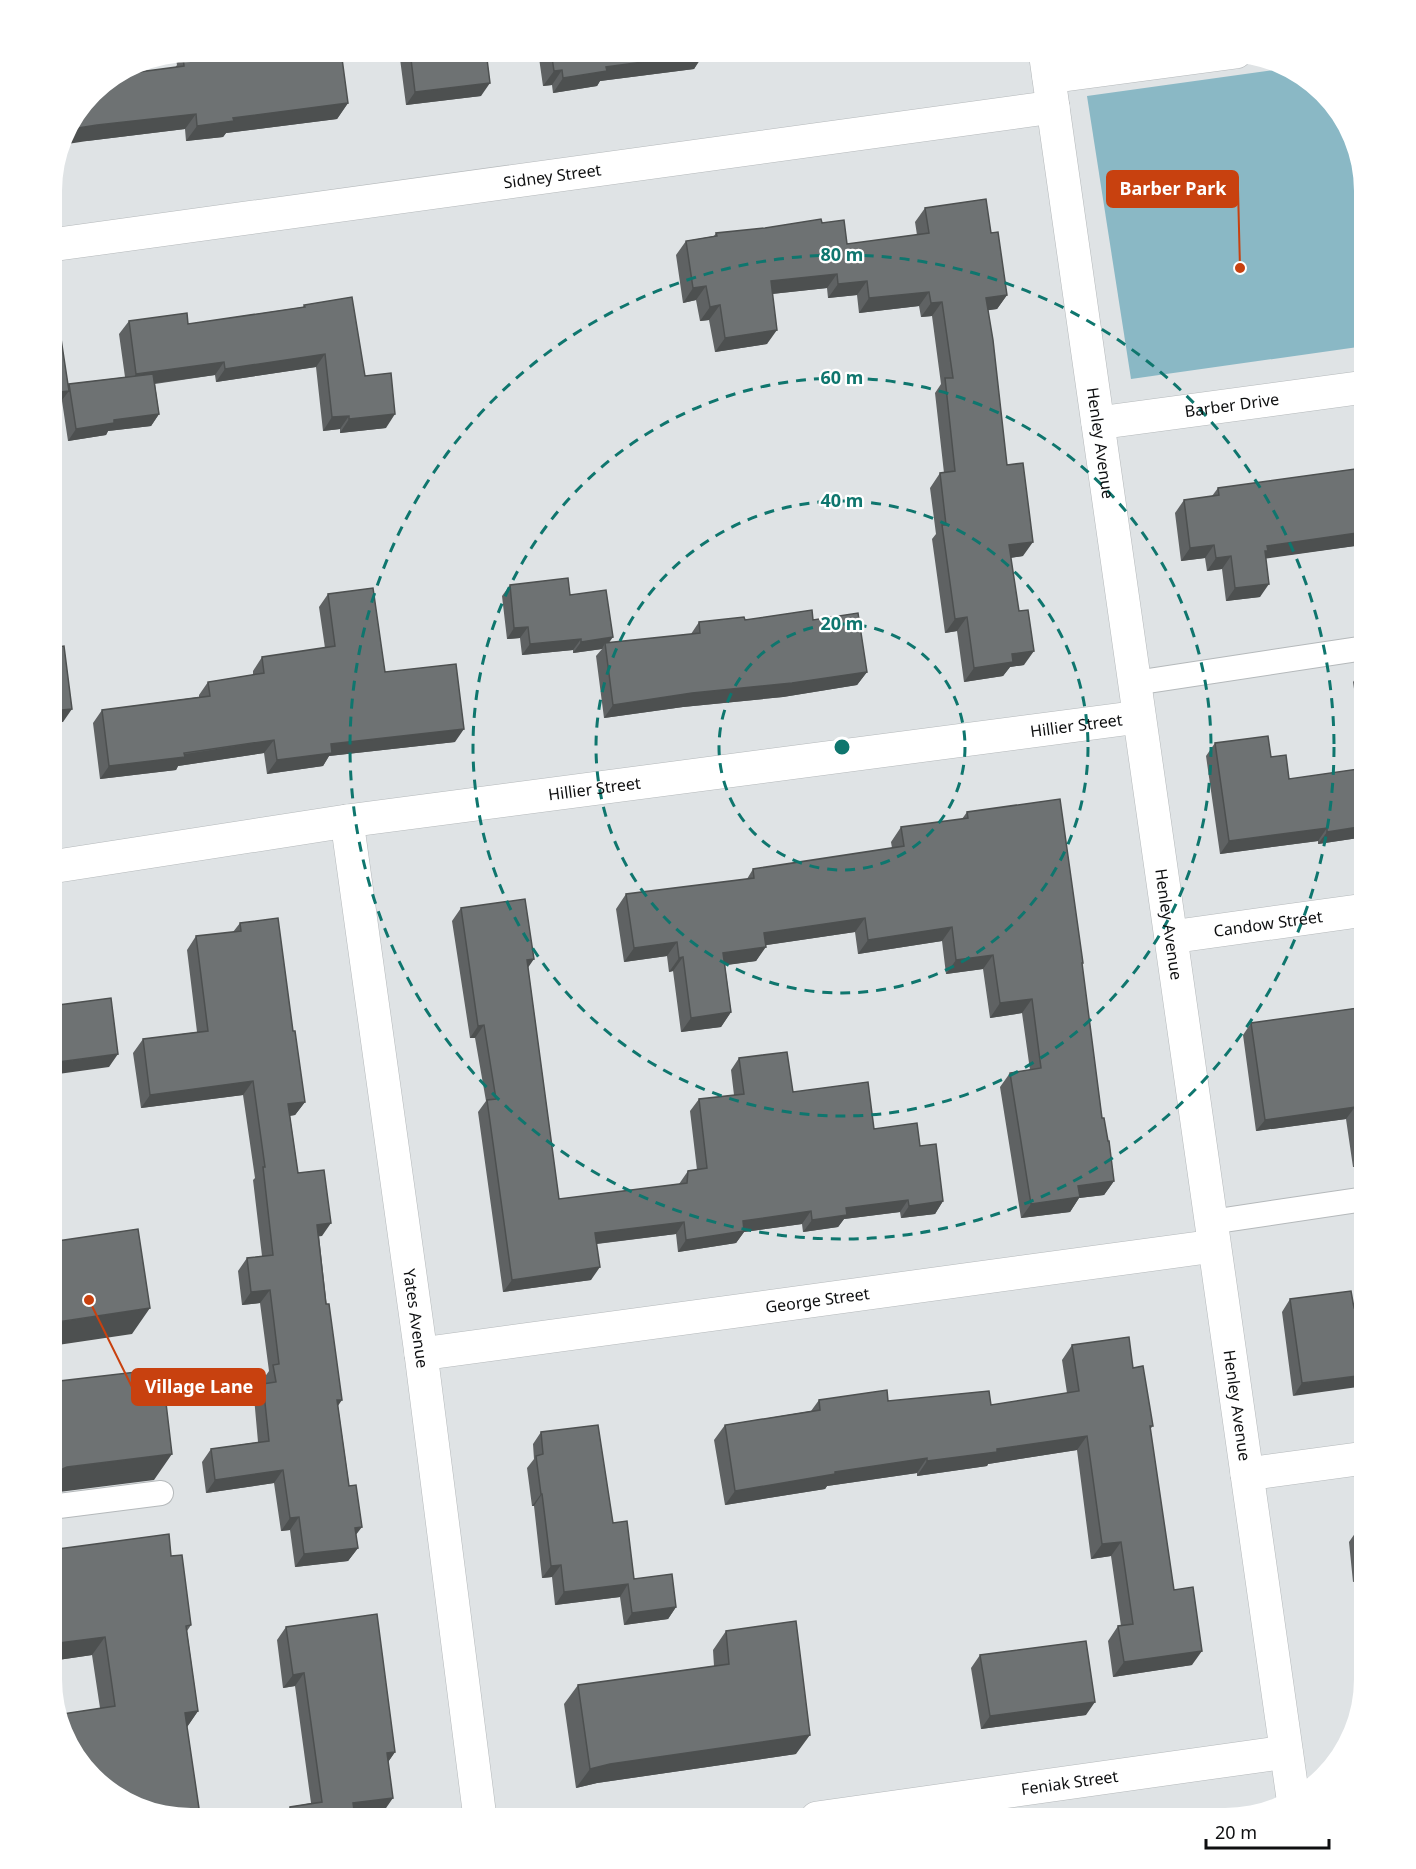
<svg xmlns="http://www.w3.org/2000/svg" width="1416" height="1869" viewBox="0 0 1416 1869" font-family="'Noto Sans',sans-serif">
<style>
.green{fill:#8ab8c5}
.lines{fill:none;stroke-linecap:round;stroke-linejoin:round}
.lane-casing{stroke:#b5b9bb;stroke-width:26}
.street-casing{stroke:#b5b9bb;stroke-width:34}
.lane{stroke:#fff;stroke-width:24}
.street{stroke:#fff;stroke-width:33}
.wall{fill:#5f6263}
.shaded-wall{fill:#4d5050}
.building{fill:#6e7273;stroke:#4d5050;stroke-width:1.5}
.ring{fill:none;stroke:#0f766e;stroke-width:3;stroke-dasharray:10 8}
.labels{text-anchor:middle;stroke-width:4.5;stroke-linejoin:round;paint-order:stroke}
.street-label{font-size:16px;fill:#0e0f10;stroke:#fff}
.centre{fill:#0f766e;stroke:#fff;stroke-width:3}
.ring-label{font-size:18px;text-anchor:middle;font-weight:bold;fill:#0f766e;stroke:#fff;stroke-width:4.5;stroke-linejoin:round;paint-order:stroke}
.leader{fill:none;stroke:#c8410f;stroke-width:2}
.callout-dot{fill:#c8410f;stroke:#fff;stroke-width:2}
.callout{fill:#c8410f;stroke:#c8410f;stroke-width:2}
.callout-label{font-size:18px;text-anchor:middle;font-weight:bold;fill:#fff}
</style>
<rect width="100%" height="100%" fill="#dfe3e5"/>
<path class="green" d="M1288 68 1295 70 1342 113 1365 191V346L1131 379 1087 96Z"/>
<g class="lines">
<defs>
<path id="lane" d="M1135 683 1365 648
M1211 1222 1365 1199
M51 1507 161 1493"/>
<g id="street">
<path id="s1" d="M1045 51 1293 1798"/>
<path d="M1049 77 1236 52"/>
<path id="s2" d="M51 245 1053 107"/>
<path id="s3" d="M1098 423 1365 387"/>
<path id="s4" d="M347 821 421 1354 480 1818"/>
<path id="s5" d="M51 867 347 821 1139 717"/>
<path id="s6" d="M1171 937 1365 910"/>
<path id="s7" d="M421 1354 1214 1246"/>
<path d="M1247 1474 1365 1458"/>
<path id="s8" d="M817 1818 1286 1752"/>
</g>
</defs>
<use href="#lane" class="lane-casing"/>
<use href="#street" class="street-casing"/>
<use href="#lane" class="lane"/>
<use href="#street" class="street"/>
</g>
<path class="wall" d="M191 51 348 103 337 119 226 133 223 137 186 141 185 129 87 141 175 68 177 65 175 54Z
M399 51H486L481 96 406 105Z
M538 51H704L694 69 600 81 597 86 553 93 552 85 543 86Z
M925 208 991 233 1007 295 997 309 988 310 1007 465 1023 556 1011 558 1024 665 1010 667 1003 676 964 682 957 631 945 633 932 539 936 534 930 488 940 473H944L935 393 941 384 932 316 921 317 919 306 859 313 857 295 828 298 827 288 772 294 767 344 715 352 709 320 700 321 696 300 683 303 676 255 686 241 714 236 716 233 822 223 847 244 917 235 915 222Z
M304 305 365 376 386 428 340 433V429L323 431 316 367 216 382 215 375 155 384 159 414 151 426 108 431 106 435 68 441 62 401 59 404 51 405V334L68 385 69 384 125 377 119 334 129 321 188 324 303 307Z
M1218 488 1360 538 1355 546 1265 558 1260 597 1226 601 1222 569 1207 571 1205 558 1181 561 1175 513 1184 500 1212 496Z
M510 585 570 595 609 643 691 634 699 622 745 620H813L867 672 857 685 783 697 683 707 604 718 596 656 602 649 573 653V650L522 655 520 638 507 639 502 596Z
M328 594 385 672 455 742 329 756 323 766 267 774 264 753 178 766 176 770 100 779 93 723 102 710 199 697V695L208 682 253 675V671L262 657 325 648 319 607Z
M1362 669H1365V765L1353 682Z
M1215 743 1271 757 1289 779 1365 837 1318 844V841L1220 854 1206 756Z
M967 812 1082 964 1102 1118 1108 1141 1114 1181 1104 1195 1079 1198 1070 1212 1021 1218 1000 1087 1010 1073 1030 1070 1022 1013 990 1018 983 969 946 974 942 941 858 954 855 932 766 945 756 961 725 965 731 1012 721 1027 681 1032 673 971 669 972 667 956 624 962 616 909 626 894 747 879 753 869 892 848 891 842 901 827 962 819Z
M461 908 528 967 559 1199 679 1184 688 1171 697 1170 690 1111 699 1099 734 1095 731 1070 739 1058 793 1092 874 1129 920 1146 943 1201 935 1214 901 1218 900 1212 844 1219 838 1227 803 1232 802 1224 744 1232 736 1243 678 1252 676 1234 597 1244 591 1280 503 1292 478 1112 486 1101 475 1038H470L452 921Z
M240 923 293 1031 305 1102 295 1115 290 1116 298 1173 322 1236H319L338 1406 358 1548 348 1561 295 1567 290 1530 281 1531 274 1483 206 1493 202 1462 211 1449 258 1442 254 1397 263 1384H265L264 1378 269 1371 260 1303 242 1305 238 1271 247 1258 262 1256 253 1180 255 1178 243 1095 141 1108 133 1053 143 1039 197 1032 187 950 196 936 233 932Z
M1365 1007V1165L1353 1167 1346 1119 1256 1131 1243 1035 1251 1023Z
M1290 1299 1354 1308 1365 1306 1293 1396 1282 1312Z
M1072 1345 1133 1368 1153 1426 1150 1429 1174 1590 1192 1665 1113 1677 1108 1641 1118 1626H1121L1111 1556 1091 1559 1077 1450 988 1464 987 1466 917 1476V1473L827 1486 825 1489 725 1505 714 1440 725 1425 811 1411 819 1400 888 1401 991 1405 1067 1393 1062 1360Z
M541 1432 613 1523 634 1579 676 1607 668 1619 624 1625 620 1597 555 1605 552 1577 542 1578 534 1506H532L527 1468 534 1459 533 1444Z
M1358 1529H1365V1679L1363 1688 1360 1664 1363 1659 1355 1581 1353 1582 1349 1542Z
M51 1550 171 1556 191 1625 187 1631 198 1711 187 1727 200 1815 211 1818 121 1799 74 1756 100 1708 92 1655 51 1661Z
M286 1627 395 1752 388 1762 384 1811 355 1815V1818H282L290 1807 311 1803 295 1686 283 1688 277 1640Z
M726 1631 796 1754 597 1783 576 1788 564 1704 578 1685 714 1666 713 1650Z
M980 1655 1086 1715 981 1729 971 1668Z"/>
<path class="shaded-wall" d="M760 51H779L757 55Z
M704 54 694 69 600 81 597 86 553 93 563 78 606 67Z
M562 70 552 85 543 86 554 71Z
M490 83 481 96 406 105 415 92Z
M348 103 337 119 226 133 223 137 186 141 197 126 233 118Z
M196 114 185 129 87 141 61 145 65 130 97 125Z
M837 274 827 288 761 295 771 281Z
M867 281 857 295 828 298 838 284Z
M706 286 696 300 683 303 693 288Z
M929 292 919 306 859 313 869 298Z
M1007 295 997 309 976 312 986 298Z
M942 302 932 316 921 317 931 303Z
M720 305 709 320 700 321 710 307Z
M777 330 767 344 715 352 725 338Z
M325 354 316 367 216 382 225 369Z
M224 362 215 375 127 387 136 374Z
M69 391 59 404 51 405V393Z
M159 414 151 426 108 431 106 435 68 441 76 429 114 420Z
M395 414 386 428 340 433 349 419Z
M349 416 340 429 323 431 332 417Z
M1365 525V537L1360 538 1355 546 1263 559 1255 565 1267 546Z
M1033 542 1023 556 999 559 1009 545Z
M1214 545 1205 558 1181 561 1190 548Z
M1231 556 1222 569 1207 571 1216 558Z
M1269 584 1260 597 1226 601 1235 588Z
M967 617 957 631 945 633 955 619Z
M528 627 520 638 507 639 514 628Z
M613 637 606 647 605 643 602 649 573 653 581 642Z
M581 639 573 650 522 655 530 644Z
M1034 651 1024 665 1010 667 1003 676 964 682 974 668 1012 654Z
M867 672 857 685 783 697 683 707 604 718 613 705 692 693Z
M72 709 63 722 51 723V711Z
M464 729 455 742 329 756 323 766 267 774 277 760 331 744Z
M274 740 264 753 178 766 176 770 100 779 109 766Z
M1365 826V837L1318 844 1327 832Z
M1327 828 1318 841 1220 854 1229 841Z
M865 918 855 932 754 947 764 933Z
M952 927 942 941 858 954 868 940Z
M677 942 667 956 624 962 634 948Z
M766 947 756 961 713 967 723 953Z
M993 955 983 969 946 974 956 960Z
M683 957 673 971 669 972 679 958Z
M534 959 525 972 527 960Z
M1032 999 1022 1013 990 1018 1000 1003Z
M731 1012 721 1027 681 1032 691 1018Z
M484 1025 475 1038H470L478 1026Z
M118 1054 109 1067 51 1075V1063Z
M253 1081 243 1095 141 1108 150 1095Z
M305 1102 295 1115 279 1117 288 1104Z
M1355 1107 1346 1119 1256 1131 1265 1120Z
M1365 1154V1165L1353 1167 1361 1155Z
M1114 1181 1104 1195 1079 1198 1070 1212 1021 1218 1031 1204 1078 1186Z
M908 1200 900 1212 844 1219 838 1227 803 1232 812 1220 846 1208Z
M943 1201 935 1214 901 1218 909 1206Z
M811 1211 802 1224 744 1232 736 1243 678 1252 686 1240 743 1221Z
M684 1222 676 1234 586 1245 595 1233Z
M331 1223 322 1236 308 1238 317 1225Z
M600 1267 591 1280 503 1292 512 1280Z
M270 1290 260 1303 242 1305 251 1292Z
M150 1308 132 1334 51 1346V1323Z
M1365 1375V1386L1293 1396 1302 1383Z
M337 1400H342L333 1413Z
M1087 1436 1077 1450 988 1464 987 1466 917 1476 927 1461 997 1449Z
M172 1454 154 1480 51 1493V1478L60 1470 67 1467Z
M927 1458 917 1473 827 1486 825 1489 725 1505 735 1491 835 1472Z
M283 1470 274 1483 206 1493 215 1480Z
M541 1494H542L534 1506H532Z
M299 1517 290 1530 281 1531 290 1518Z
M362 1527 352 1540 355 1528Z
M1121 1542 1111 1556 1091 1559 1102 1544Z
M358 1548 348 1561 295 1567 304 1554Z
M561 1565 552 1577 542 1578 551 1566Z
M1362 1568H1365L1355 1581 1353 1582Z
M628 1584 620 1597 555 1605 564 1592Z
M676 1607 668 1619 624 1625 632 1613Z
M105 1637 92 1655 51 1661V1644Z
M1202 1651 1192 1665 1113 1677 1124 1662Z
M304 1673 295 1686 283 1688 293 1675Z
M1095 1702 1086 1715 981 1729 990 1716Z
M198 1711 185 1730V1713Z
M810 1735 796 1754 597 1783 576 1788 590 1769 610 1764Z
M395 1752 386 1765 387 1753Z
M393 1798 384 1811 344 1817 353 1803Z"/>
<path class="building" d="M191 51H341L348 103 233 118 234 121 197 126 196 114 97 125 65 130 98 86 116 75 184 66 183 56 188 55V52Z
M410 51H486L490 83 415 92Z
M551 51H704V54L606 67 607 71 563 78 562 70 554 71Z
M986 199 991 233 998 232 1007 295 986 298 993 340 1007 465 1023 463 1033 542 1009 545 1019 611 1028 610 1034 651 1012 654 1013 662 974 668 967 617 955 619 942 525H946L940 473 955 471 945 378H953L942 302 931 303 929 292 869 298 867 281 838 284 837 274 771 281 777 330 725 338 720 305 710 307 706 286 693 288 686 241 717 236 716 233 765 228 821 219 822 223 844 220 847 244 929 233 925 208Z
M352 297 365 376 391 373 395 414 349 419V416L332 417 325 354 225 369 224 362 136 374 129 321 187 313 188 324 305 307 304 305Z
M60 332 69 391 51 393V334Z
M153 374 159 414 114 420V423L76 429 69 384Z
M1355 469 1356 472 1365 471V525H1363L1364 532 1267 546 1268 551H1265L1269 584 1235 588 1231 556 1216 558 1214 545 1190 548 1184 500 1219 495 1218 488Z
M568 578 570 595 606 590 613 637 581 642V639L530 644 528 627 514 628 510 585Z
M373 588 385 672 456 664 464 729 331 744 332 753 277 760 274 740 184 753 185 757 109 766 102 710 210 696 208 682 264 673 262 657 335 646 328 594Z
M812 610 813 620 858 613 867 672 792 683 692 693 613 705 605 643 700 633 699 622 744 617 745 620Z
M64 646 72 709 51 711V648Z
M1362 669H1365V689Z
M1268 736 1271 757 1286 755 1289 779 1365 768V826L1327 832V828L1229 841 1215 743Z
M1060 799 1083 963H1082L1102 1118H1104L1108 1141H1109L1114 1181 1078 1186 1080 1197 1031 1204 1010 1073 1041 1068 1032 999 1000 1003 993 955 956 960 952 927 868 940 865 918 764 933 766 947 723 953 731 1012 691 1018 683 957 679 958 677 942 634 948 626 894 754 878 753 869 904 846 901 827 968 818 967 812Z
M525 899 534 959 527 960 559 1199 687 1183 688 1171 707 1168 699 1099 744 1094 739 1058 787 1052 793 1092 868 1082 874 1129 917 1123 920 1146 936 1144 943 1201 909 1206 908 1200 846 1208 847 1215 812 1220 811 1211 743 1221 744 1231 686 1240 684 1222 595 1233 600 1267 512 1280 487 1100 496 1099 484 1025 478 1026 461 908Z
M278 918 293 1031H295L305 1102 288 1104 298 1173 324 1170 331 1223 317 1225 326 1304H329L342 1400H337L349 1486 356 1485 362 1527 355 1528 358 1548 304 1554 299 1517 290 1518 283 1470 215 1480 211 1449 269 1441 263 1384 276 1382 273 1365 279 1364 270 1290 251 1292 247 1258 273 1255 263 1167H265L253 1081 150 1095 143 1039 208 1031 196 936 241 931 240 923Z
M111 998 118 1054 51 1063V1006Z
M1365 1007V1154L1361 1155 1355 1107 1265 1120 1251 1023Z
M138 1229 150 1308 51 1323V1242Z
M1351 1291 1354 1308 1365 1306V1375L1302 1383 1290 1299Z
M1129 1337 1133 1368 1143 1366 1153 1426H1150L1174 1590 1193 1587 1202 1651 1124 1662 1118 1626 1133 1624 1121 1542 1102 1544 1087 1436 997 1449V1452L927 1461V1458L835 1472V1474L735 1491 725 1425 820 1410 819 1400 887 1390 888 1401 989 1391 991 1405 1079 1391 1072 1345Z
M162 1369 172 1454 67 1467 60 1470 56 1477 51 1478V1382Z
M598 1425 613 1523 627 1521 634 1579 672 1574 676 1607 632 1613 628 1584 564 1592 561 1565 551 1566 542 1494H541L536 1456 543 1454 541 1432Z
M1358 1529H1365V1572V1568H1362Z
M169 1534 171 1556 182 1555 191 1625 186 1626 198 1711 185 1713 200 1815 210 1813 211 1818H190L121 1799 111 1790 110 1783H104L74 1756 62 1714 115 1706 105 1637 51 1644V1550Z
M377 1614 395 1752 387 1753 393 1798 353 1803 355 1818H291L290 1807 322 1802 304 1673 293 1675 286 1627Z
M796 1621 810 1735 610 1764 590 1769 578 1685 729 1664 726 1631Z
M1086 1641 1095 1702 990 1716 980 1655Z"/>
<g class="ring">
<circle cx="842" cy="747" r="123"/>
<circle cx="842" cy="747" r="246"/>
<circle cx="842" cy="747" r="369"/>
<circle cx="842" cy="747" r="492"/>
</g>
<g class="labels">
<g class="street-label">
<text dy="6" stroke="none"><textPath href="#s2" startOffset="506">Sidney Street</textPath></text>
<text dy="6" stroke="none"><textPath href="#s3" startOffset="135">Barber Drive</textPath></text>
<text dy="6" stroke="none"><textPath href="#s1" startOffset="396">Henley Avenue</textPath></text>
<text dy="6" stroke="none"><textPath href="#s5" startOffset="1035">Hillier Street</textPath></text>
<text dy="6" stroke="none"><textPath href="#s5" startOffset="549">Hillier Street</textPath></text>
<text dy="6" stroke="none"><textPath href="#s6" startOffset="98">Candow Street</textPath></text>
<text dy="6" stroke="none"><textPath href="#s1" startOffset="882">Henley Avenue</textPath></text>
<text dy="6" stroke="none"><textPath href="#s7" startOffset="400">George Street</textPath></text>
<text dy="6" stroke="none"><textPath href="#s4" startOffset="502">Yates Avenue</textPath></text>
<text dy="6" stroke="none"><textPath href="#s1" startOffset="1368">Henley Avenue</textPath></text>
<text dy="6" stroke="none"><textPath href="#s8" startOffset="255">Feniak Street</textPath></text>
</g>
</g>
<path d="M0 0H1416V1869H0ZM191 62H1225A129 129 0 0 1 1354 191V1679A129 129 0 0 1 1225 1808H191A129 129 0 0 1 62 1679V191A129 129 0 0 1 191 62Z" fill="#fff" fill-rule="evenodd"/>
<circle cx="842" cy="747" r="9" class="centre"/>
<g class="ring-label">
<text x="842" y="261">80 m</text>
<text x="842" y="384">60 m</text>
<text x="842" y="507">40 m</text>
<text x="842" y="630">20 m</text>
</g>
<path class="leader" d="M1240 268L1238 189M89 1300L132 1387"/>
<g class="callout-dot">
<circle cx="1240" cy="268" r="6"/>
<circle cx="89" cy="1300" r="6"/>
</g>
<g class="callout">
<rect x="1107" y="171" width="131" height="36" rx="6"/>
<rect x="132" y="1369" width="133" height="36" rx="6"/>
</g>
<g class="callout-label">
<text x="1173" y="195">Barber Park</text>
<text x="199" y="1393">Village Lane</text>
</g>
<path d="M1206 1839v9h123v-9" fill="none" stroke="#0e0f10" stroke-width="3"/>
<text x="1215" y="1839" font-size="18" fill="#0e0f10" stroke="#ffffff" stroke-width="4.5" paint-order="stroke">20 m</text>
</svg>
